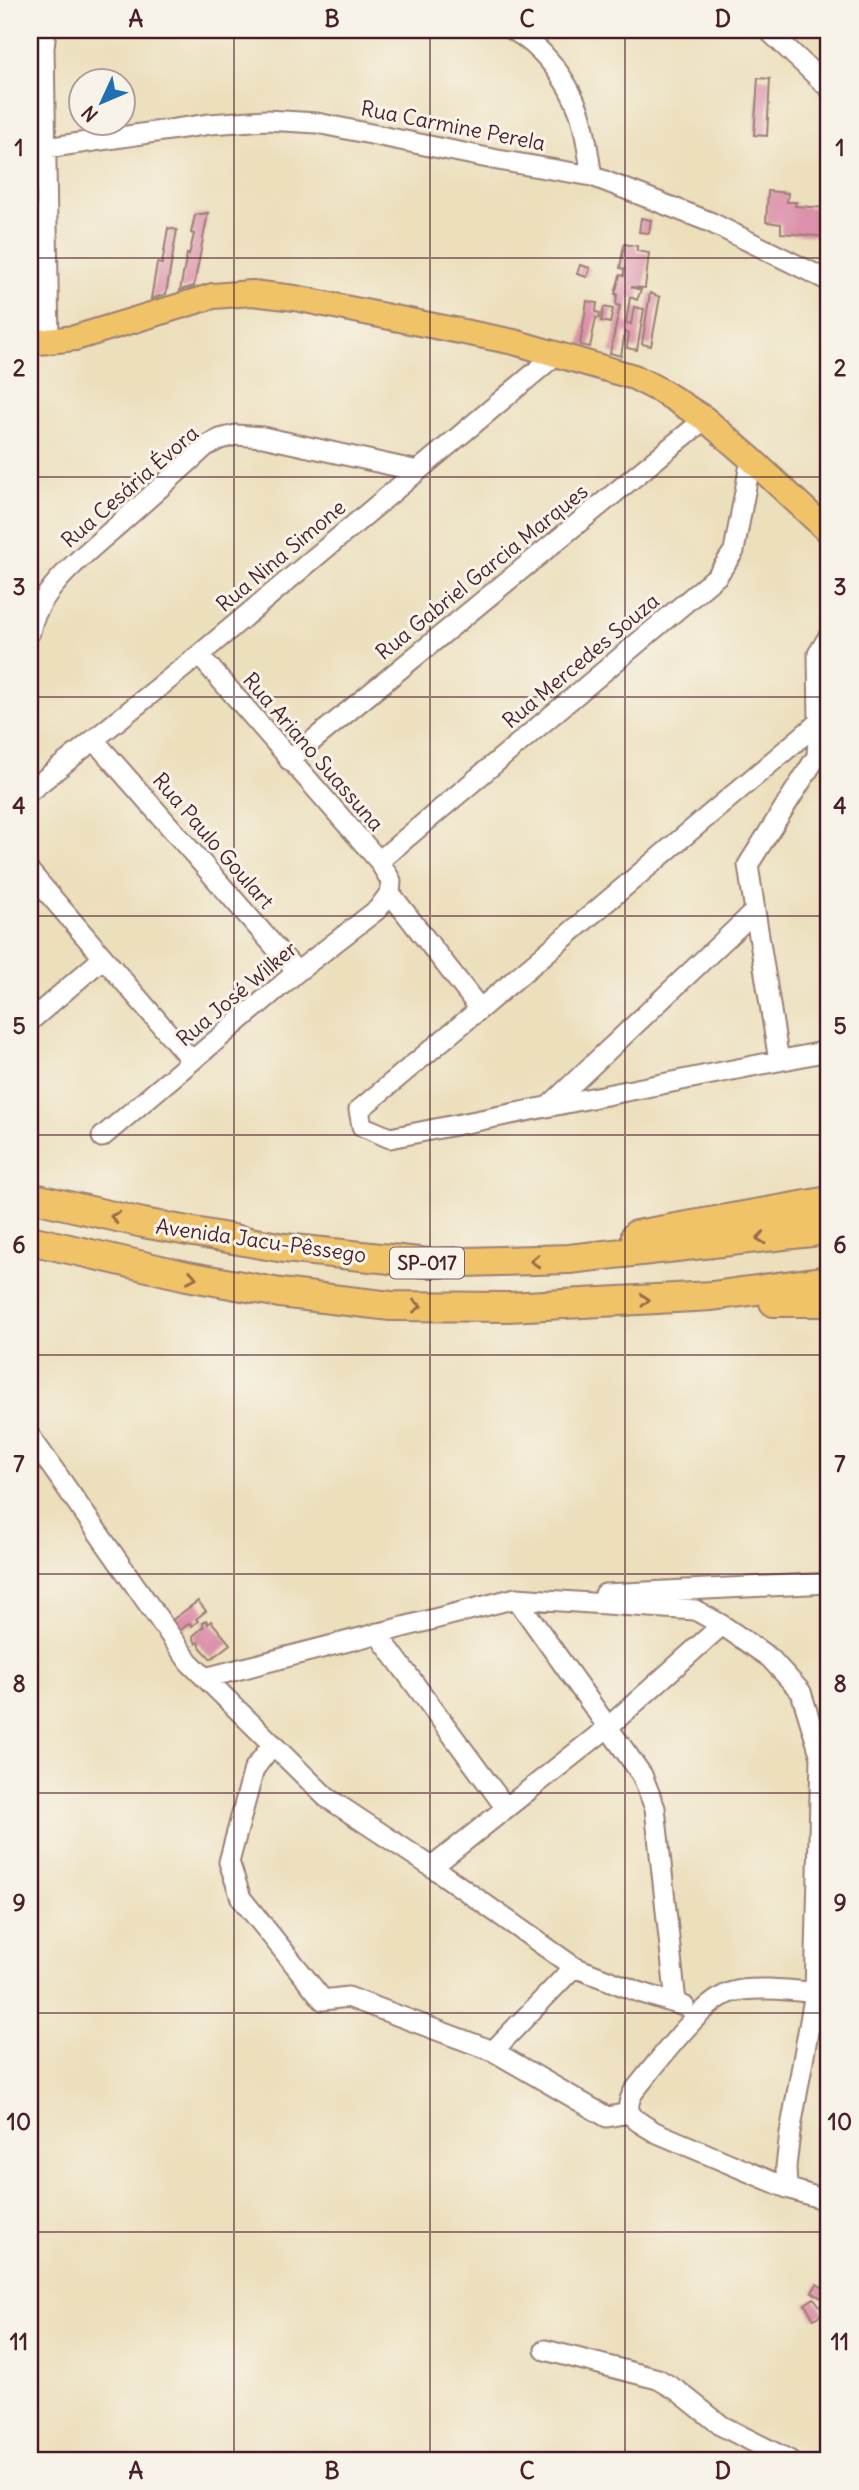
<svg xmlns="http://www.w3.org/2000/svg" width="859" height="2490" viewBox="0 0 859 2490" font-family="Delius,sans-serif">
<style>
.building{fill:#dc91aa}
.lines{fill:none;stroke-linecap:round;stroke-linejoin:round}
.minor-casing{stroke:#9b7f74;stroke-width:23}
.major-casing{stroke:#9b7f74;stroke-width:28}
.highway-casing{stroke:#9b7f74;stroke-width:32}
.minor{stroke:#fff;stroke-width:19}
.major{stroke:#f1c369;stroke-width:24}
.highway{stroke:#f1c369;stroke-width:28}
.oneway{stroke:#956947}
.grid{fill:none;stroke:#4a1f2b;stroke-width:2;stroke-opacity:0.55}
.labels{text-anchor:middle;stroke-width:6;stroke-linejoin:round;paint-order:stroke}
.shield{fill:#f7f3e8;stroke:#7e5f64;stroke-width:2}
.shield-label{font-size:19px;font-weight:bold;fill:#4a1f2b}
.street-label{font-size:21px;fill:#4a1f2b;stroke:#f7f3e8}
.neatline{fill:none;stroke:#4a1f2b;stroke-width:2.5}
.grid-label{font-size:23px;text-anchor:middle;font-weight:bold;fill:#4a1f2b}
</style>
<rect width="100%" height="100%" fill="#f7f3e8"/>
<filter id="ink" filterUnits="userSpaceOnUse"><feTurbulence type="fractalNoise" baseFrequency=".0143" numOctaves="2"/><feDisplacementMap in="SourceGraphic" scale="14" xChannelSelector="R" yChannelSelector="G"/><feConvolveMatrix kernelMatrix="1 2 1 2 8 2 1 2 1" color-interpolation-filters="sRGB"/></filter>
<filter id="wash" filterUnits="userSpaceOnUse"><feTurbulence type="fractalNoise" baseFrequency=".00686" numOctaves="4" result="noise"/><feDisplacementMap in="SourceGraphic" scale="28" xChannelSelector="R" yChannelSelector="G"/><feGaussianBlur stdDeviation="1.57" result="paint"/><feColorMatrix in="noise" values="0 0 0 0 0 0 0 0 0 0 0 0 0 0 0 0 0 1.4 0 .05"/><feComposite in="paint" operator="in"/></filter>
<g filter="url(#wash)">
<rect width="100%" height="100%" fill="#ecdfbc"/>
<g id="blocks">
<path class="building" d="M758 78 770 79 767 136 754 135Z
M768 191 788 193 787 202H796L795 206 829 208V237L781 233V224L766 222Z
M208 213 194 286 180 290 187 254 189 255 194 234 191 233 195 215Z
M641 218 651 220 649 233 639 232Z
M168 228 177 230 166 294 151 299 157 263 162 264Z
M624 244 637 246V251L649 253 645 288 631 287 641 290 637 300 630 297 626 323 631 324 634 307 644 309 637 350 627 348 629 333 625 332 621 356 610 353 620 306 616 305 617 294H615L620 275 624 276V269L620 268Z
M580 265 590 268 587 277 577 274Z
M650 293 660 297 651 346 642 344Z
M587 301 597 303 596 312 600 313 599 318H596L590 347 580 345Z
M604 307 613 309 610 323 601 321Z
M198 1601 206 1611 196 1619 198 1621 192 1626 190 1623 178 1632 171 1621Z
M206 1620 208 1624 211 1621 230 1644 211 1659 201 1648 198 1642 196 1644 193 1636 204 1626 202 1623Z
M817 2284 828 2291 823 2299 812 2292Z
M814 2298 824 2312 814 2319 805 2304Z"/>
</g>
</g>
<g filter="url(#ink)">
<use href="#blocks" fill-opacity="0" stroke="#9b7f74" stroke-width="2"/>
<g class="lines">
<defs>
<path id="minor" d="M46 30 44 48 49 342
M513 30C543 47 567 79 579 111 586 130 588 155 592 176
M768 30 829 88
M46 148 210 124 266 120 317 123 498 160 592 176 710 222 829 281
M30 632C38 587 93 548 126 518 153 494 180 470 206 446L220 439 236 435 263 437 418 471
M819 722 818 654 829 636
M94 740 297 972
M289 760 705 419
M30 791 199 655 558 353
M379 861 717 576 734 551 751 459
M30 872 192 1061
M390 893 480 1009 359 1110 362 1126 390 1138 818 1053 829 1049
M480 1009 819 722 817 756 748 865 755 911
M30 1021 103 958
M549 1106 755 911 779 1061
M102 1137 297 972 378 909 390 893 391 881 379 861 199 655
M30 1436 189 1662 326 1797 432 1867 607 1728 722 1625 770 1658 801 1692 821 1757H829
M605 1594 829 1583
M516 1598 642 1775 655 1808 676 2003
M377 1633 506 1808
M205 1678 516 1598 695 1610 722 1625
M273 1744 254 1769 229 1862 241 1898 323 2000 348 1997 493 2051
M821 1757 815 1993 790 2133 786 2167 787 2188 655 2132C636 2120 620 2115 634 2091 656 2065 701 2001 732 1992 756 1985 803 1992 829 1994
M432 1867 574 1967 639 1992 684 2006
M574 1967 493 2051 607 2117 629 2113
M787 2188 829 2201
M545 2350 658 2379 678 2391 722 2426 789 2460"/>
<path id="major" d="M30 343 75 338 213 296 252 293 295 298 514 342 634 377 663 392 705 419 751 459 829 532"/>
<path id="highway" d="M30 1197 143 1223 284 1248 429 1263 569 1259 829 1230
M636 1235 829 1201
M30 1240 187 1276 280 1293 391 1306 508 1307 712 1296 829 1280
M774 1302H829"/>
</defs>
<use href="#minor" class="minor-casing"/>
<use href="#major" class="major-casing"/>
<use href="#highway" class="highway-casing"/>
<use href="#minor" class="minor"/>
<use href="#major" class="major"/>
<use href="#highway" class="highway"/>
</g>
<defs><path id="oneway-chevron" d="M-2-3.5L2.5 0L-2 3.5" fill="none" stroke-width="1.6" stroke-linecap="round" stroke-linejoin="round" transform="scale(1.75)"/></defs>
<g class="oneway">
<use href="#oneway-chevron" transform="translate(115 1217) rotate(-167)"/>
<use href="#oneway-chevron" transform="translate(761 1238) rotate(174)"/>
<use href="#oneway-chevron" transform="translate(535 1261) rotate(177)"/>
<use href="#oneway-chevron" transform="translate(192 1277) rotate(11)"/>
<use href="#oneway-chevron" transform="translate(645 1300) rotate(-3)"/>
<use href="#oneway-chevron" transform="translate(417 1306) rotate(1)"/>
</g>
</g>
<path class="grid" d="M234 30V2460M430 30V2460M625 30V2460M30 258H829M30 477H829M30 697H829M30 916H829M30 1135H829M30 1355H829M30 1574H829M30 1793H829M30 2013H829M30 2232H829"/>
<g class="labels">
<rect class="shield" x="390" y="1247.5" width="74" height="31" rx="5"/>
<g class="shield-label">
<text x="427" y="1270">SP-017</text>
</g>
<g class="street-label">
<text transform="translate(453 126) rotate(11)" y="7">Rua Carmine Perela</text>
<text transform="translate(130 487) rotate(-41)" y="7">Rua Cesária Évora</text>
<text transform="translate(281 556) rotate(-40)" y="7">Rua Nina Simone</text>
<text transform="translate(482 572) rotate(-39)" y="7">Rua Gabriel Garcia Marques</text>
<text transform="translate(581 661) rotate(-40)" y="7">Rua Mercedes Souza</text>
<text transform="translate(313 752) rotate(49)" y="7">Rua Ariano Suassuna</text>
<text transform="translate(213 841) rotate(49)" y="7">Rua Paulo Goulart</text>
<text transform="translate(237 994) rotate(-40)" y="7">Rua José Wilker</text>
<text transform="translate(261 1241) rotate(8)" y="7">Avenida Jacu-Pêssego</text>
</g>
</g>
<rect width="859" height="2490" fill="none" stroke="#f7f3e8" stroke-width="77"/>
<g transform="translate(102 102) rotate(226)"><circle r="33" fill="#f7f3e8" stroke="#b29e9c" stroke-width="2"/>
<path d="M0-5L12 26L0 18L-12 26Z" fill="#1f6fb2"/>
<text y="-10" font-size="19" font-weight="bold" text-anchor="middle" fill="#4a1f2b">N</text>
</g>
<rect x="38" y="38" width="782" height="2414" class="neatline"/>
<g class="grid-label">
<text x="136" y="27">A</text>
<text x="332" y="27">B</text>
<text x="527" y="27">C</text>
<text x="723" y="27">D</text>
<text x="19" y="156">1</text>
<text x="840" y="156">1</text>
<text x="19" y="376">2</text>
<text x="840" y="376">2</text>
<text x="19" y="595">3</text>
<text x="840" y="595">3</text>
<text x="19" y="814">4</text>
<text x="840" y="814">4</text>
<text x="19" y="1034">5</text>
<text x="840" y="1034">5</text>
<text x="19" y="1253">6</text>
<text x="840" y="1253">6</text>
<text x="19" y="1472">7</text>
<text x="840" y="1472">7</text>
<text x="19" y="1692">8</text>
<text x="840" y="1692">8</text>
<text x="19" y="1911">9</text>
<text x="840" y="1911">9</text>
<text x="19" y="2130">10</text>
<text x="840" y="2130">10</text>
<text x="19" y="2350">11</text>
<text x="840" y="2350">11</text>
<text x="136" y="2479">A</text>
<text x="332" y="2479">B</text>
<text x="527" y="2479">C</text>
<text x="723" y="2479">D</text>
</g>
</svg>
